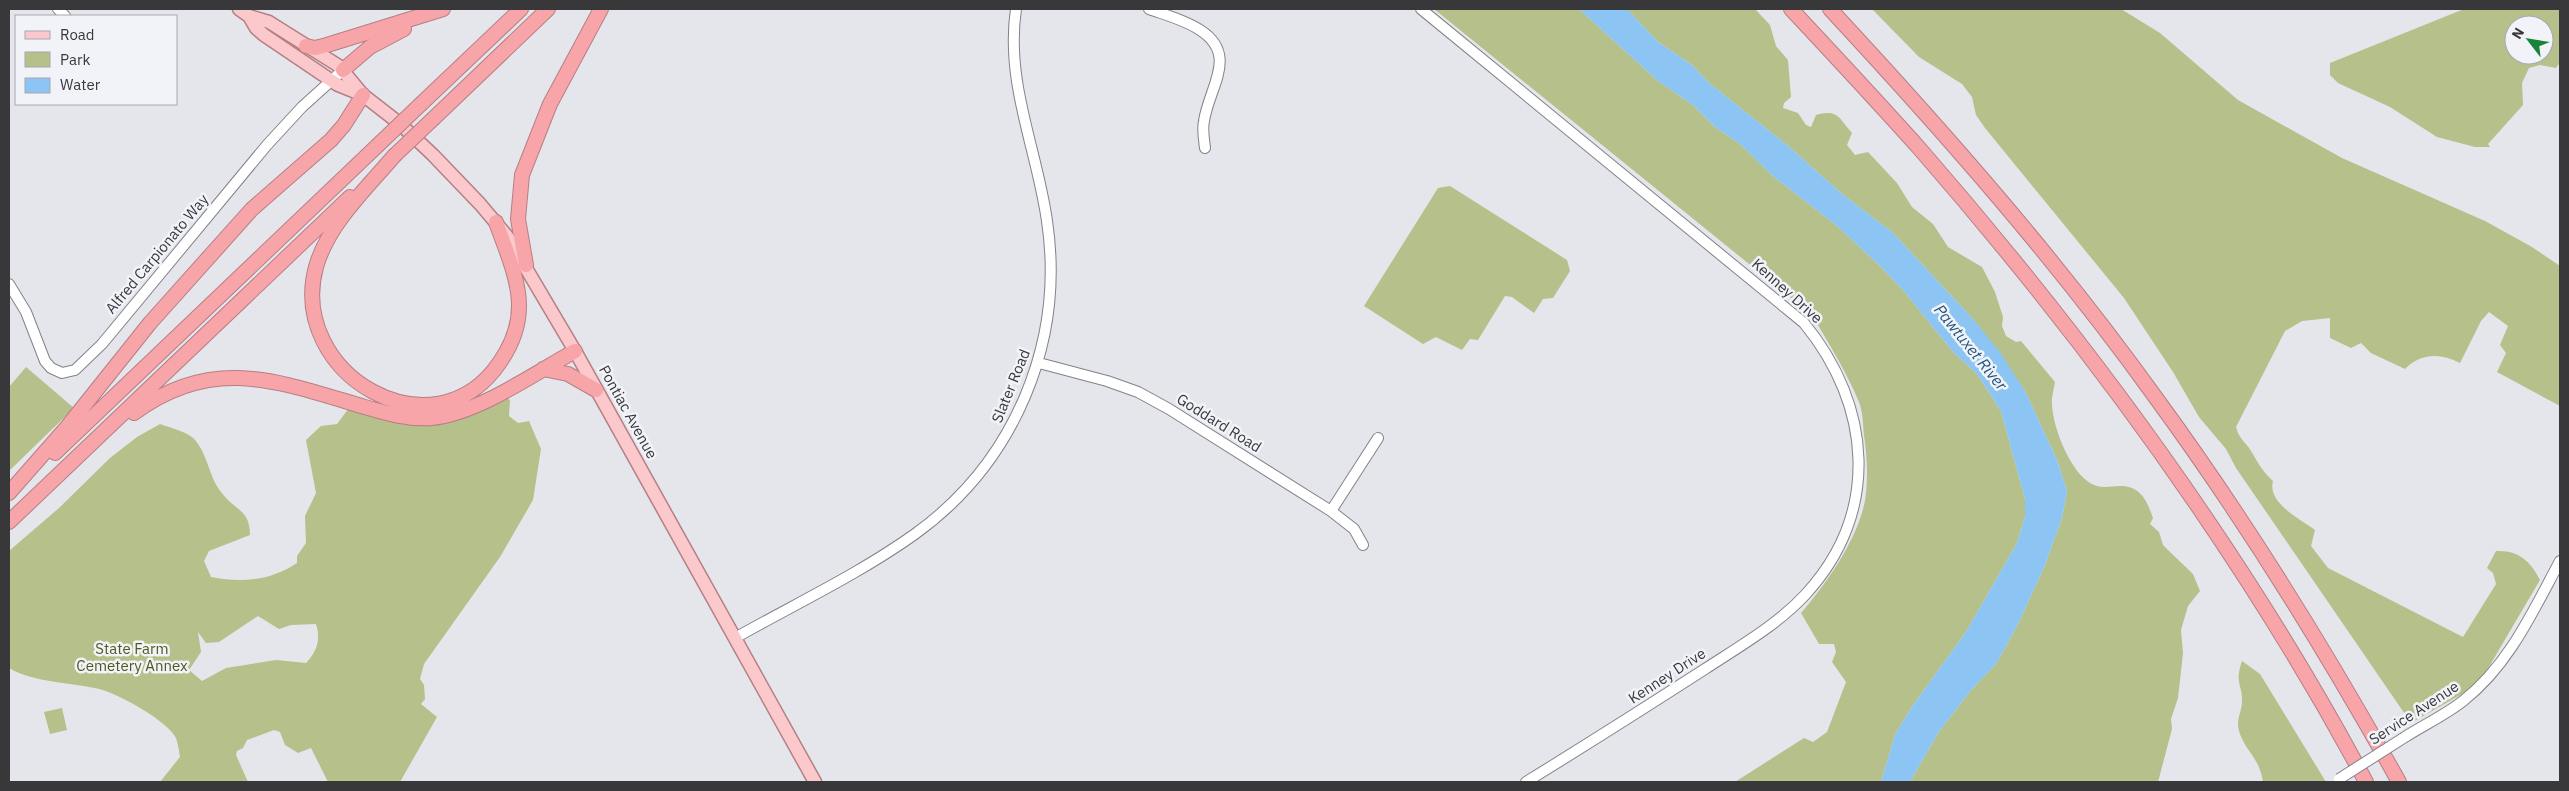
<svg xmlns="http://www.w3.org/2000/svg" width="2569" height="791" viewBox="0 0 2569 791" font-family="'IBM Plex Sans',sans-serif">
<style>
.green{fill:#b5c08a;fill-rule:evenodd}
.water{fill:#8cc5f3}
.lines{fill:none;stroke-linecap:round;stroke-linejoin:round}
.minor-casing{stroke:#818389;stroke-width:12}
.major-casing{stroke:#b57f83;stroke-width:15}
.highway-casing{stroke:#b57f83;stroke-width:16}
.minor{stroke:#fff;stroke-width:10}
.major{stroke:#fbc9cc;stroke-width:12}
.highway{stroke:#f8a5aa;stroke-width:14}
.minor-bridge-casing{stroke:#818389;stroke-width:12;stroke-linecap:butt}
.highway-bridge-casing{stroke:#b57f83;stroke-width:16;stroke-linecap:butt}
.minor-bridge{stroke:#fff;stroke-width:10}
.highway-bridge{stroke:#f8a5aa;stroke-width:14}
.labels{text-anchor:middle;stroke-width:5;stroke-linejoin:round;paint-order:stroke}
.street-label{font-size:15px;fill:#38383b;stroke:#f1f3f9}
.park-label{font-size:15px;fill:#50591d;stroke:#f1f3f9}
.water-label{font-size:16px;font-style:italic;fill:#1f557a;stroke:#f1f3f9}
</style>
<rect width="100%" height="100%" fill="#e4e6ec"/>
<path class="green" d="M1434 9H1579L1658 81 1693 105 1715 127 1740 144 1774 177 1837 226 1879 265 1903 290 1953 352 1977 374 2001 411 2025 499V517L2017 543 1966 632 1911 708 1895 735 1881 782H1735L1804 738 1813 742 1827 732 1846 682 1832 662 1836 652 1834 644H1819L1801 613C1827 583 1862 534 1866 493 1868 475 1867 455 1864 436 1863 425 1863 412 1859 402 1846 371 1829 344 1812 315Z
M1627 9H1755L1770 25 1776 46 1788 60 1791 97 1784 103 1783 108 1798 113 1806 125 1811 127 1816 115C1838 109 1838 117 1852 133L1847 145 1855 155 1868 152 1897 183 1912 207 1933 224 1948 247 1982 267 1995 292 2003 317 2002 326 2006 336 2016 342 2021 341 2055 382C2054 389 2051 398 2052 405 2053 428 2072 479 2097 486 2104 488 2113 486 2120 486 2141 486 2147 501 2153 518L2150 524 2159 532 2163 545 2169 551 2193 574 2200 591 2188 606 2181 630 2183 653 2178 698 2171 719 2172 729 2158 782H1910L1938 733 1971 690 1996 664 2018 624 2045 565 2062 518 2067 491 2057 460 2025 391 1973 319 1893 233 1841 193 1787 145 1709 83 1692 65 1658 42Z
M1872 9H2121L2160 33 2238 100 2342 158 2485 221 2532 247 2560 266V406L2497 372 2506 353 2500 345 2508 326 2489 312 2481 321 2460 363C2440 353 2421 353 2405 369L2371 353 2361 343 2351 348 2330 338V318L2302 321 2285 331 2236 427C2239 439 2245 441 2251 451 2259 464 2261 470 2273 481 2267 503 2300 519 2315 530L2311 546 2328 568 2463 637 2496 584 2493 573 2487 568 2496 551C2519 550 2530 561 2540 580L2483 677 2462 694 2411 723 2236 468 2226 449 2199 417 2173 372 2124 298 1985 128 1976 115 1972 97 1962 84 1919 57Z
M2464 9H2560V62L2556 68 2540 65 2529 68 2522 83 2523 105 2488 144 2490 147H2475L2437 137 2390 107 2338 83 2330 75V63ZM2514 25H2544V55H2514Z
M1450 186 1567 260 1570 271 1553 298 1543 299 1534 313 1512 297 1505 296 1478 340 1470 339 1462 350 1436 337 1423 344 1364 306 1438 188Z
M26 367 74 408 9 471V387Z
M500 395 510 400 509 416 518 423 529 421 541 449 533 500 500 557 424 664 420 679 424 685 425 699 421 704 437 717 400 782H328L311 748 298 753 285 745 280 732 274 730 247 740 243 748 237 751 236 755 248 782H160L180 757C179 751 178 744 176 738 168 721 117 693 99 689 70 682 35 683 9 668V551L59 508 110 458 137 437 160 424C170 428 189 432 195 440 208 455 209 477 221 492 234 510 250 509 250 535L209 551 204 561 211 577C241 583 270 581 297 563V556L306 543 305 516 316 493 306 440 321 426 337 424 352 404 416 418ZM258 616 279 629 291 625 316 624C321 640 317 651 306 663L276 660 226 668 202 681 189 670 201 652 198 632 206 643 219 642Z
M2242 661 2260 674 2326 782H2263C2259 757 2247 753 2240 734 2235 721 2241 714 2242 703 2243 684 2234 684 2242 661Z
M62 708 67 730 50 734 44 712Z"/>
<path class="water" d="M1579 9H1627L1658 42 1692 65 1709 83 1787 145 1841 193 1893 233 1973 319 2000 352 2025 391 2057 460 2067 491 2062 518 2045 565 2018 624 1996 664 1971 690 1938 733 1910 782H1881L1895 735 1911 708 1966 632 2017 543 2025 517V499L2001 411 1977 374 1953 352 1903 290 1879 265 1837 226 1774 177 1740 144 1715 127 1693 105 1658 81Z"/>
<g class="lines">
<defs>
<path id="minor" d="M58 9 65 16
M1149 9C1166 15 1185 20 1200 30 1239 55 1209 87 1204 121 1202 129 1204 139 1205 148
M1421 9 1804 323C1872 406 1881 513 1805 595 1777 625 1740 646 1705 669 1646 707 1586 745 1526 782
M9 284 26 312 45 361 51 368 62 373 75 370 102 344 267 145 302 107 343 70
M1039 363 1107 381 1138 392 1169 409 1331 511 1354 529 1363 545
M1331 511 1378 438
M735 638C795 604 859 574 915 534 1015 462 1065 342 1047 221 1037 149 1005 83 1016 9
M2405 737C2424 725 2445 715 2463 701 2509 665 2533 611 2560 561"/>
<path id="major" d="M239 9 249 16 269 22 339 66 363 95 399 123 433 155 480 204 507 236 575 351 815 782
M249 16 256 28 264 35 338 85 363 95"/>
<path id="highway" d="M1791 9C1834 55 1877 101 1919 148 2089 343 2244 554 2366 782
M1830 9C1945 133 2057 260 2156 398 2246 521 2325 649 2399 782
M306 46 315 48 327 45 443 9
M343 70 370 47 404 29
M422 103 521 9
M434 118 548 9
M394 156C367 188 328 224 316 267 287 374 434 460 500 362 511 346 519 326 519 306 519 278 505 248 496 222
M526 265 518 219 522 175 550 104 601 9
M543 369 568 374 596 390
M134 413C211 356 275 380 358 405 382 412 406 420 432 418 477 414 535 373 575 351
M55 453 377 146
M9 493 67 427 150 323 252 209 331 140 344 125 363 95
M9 522 350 197"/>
</defs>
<use href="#minor" class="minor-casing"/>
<use href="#major" class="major-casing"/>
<use href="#highway" class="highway-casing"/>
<use href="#minor" class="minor"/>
<use href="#major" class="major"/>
<use href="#highway" class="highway"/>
<defs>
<path id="minor-bridge" d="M2339 779 2405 737"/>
<path id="highway-bridge" d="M377 146 422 103
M394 156 434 118"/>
</defs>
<use href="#minor-bridge" class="minor-bridge-casing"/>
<use href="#highway-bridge" class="highway-bridge-casing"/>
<use href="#minor-bridge" class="minor-bridge"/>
<use href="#highway-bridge" class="highway-bridge"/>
</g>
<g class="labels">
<g class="street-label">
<text transform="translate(157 254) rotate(-50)" y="5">Alfred Carpionato Way</text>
<text transform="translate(1787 291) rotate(42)" y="5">Kenney Drive</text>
<text transform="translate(1011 386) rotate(-68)" y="5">Slater Road</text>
<text transform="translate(628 412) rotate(61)" y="5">Pontiac Avenue</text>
<text transform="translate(1219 423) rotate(32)" y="5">Goddard Road</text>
<text transform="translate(1667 676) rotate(-33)" y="5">Kenney Drive</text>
<text transform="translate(2414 713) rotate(-33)" y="5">Service Avenue</text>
</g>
<g class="park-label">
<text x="132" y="654">State Farm<tspan x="132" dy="17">Cemetery Annex</tspan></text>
</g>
<g class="water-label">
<text transform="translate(1971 347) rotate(51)" y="6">Pawtuxet River</text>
</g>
</g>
<rect width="2569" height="791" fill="none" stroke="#38383b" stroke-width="20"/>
<rect x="15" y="15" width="162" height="90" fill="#f1f3f9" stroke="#a7a8ad"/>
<rect x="25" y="31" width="25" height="8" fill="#fbc9cc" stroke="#a7a8ad"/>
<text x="60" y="40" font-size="15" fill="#38383b">Road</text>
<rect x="25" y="52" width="25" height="15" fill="#b5c08a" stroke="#a7a8ad"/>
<text x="60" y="65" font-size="15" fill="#38383b">Park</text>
<rect x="25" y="78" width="25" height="15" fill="#8cc5f3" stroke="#a7a8ad"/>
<text x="60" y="90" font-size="15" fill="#38383b">Water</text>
<g transform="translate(2529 40) rotate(301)"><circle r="24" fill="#f1f3f9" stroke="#a7a8ad"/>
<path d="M0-4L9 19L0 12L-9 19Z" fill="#188339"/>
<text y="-8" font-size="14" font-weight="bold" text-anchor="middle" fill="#38383b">N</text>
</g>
</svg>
